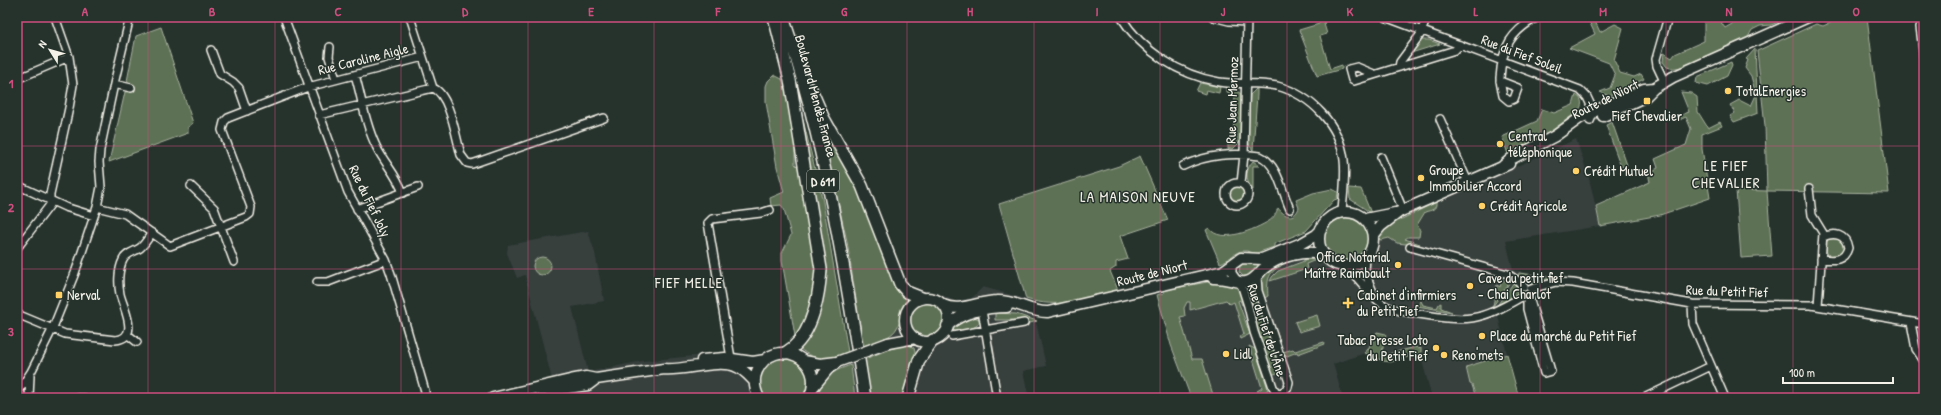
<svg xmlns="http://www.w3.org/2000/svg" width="1941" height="415" viewBox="0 0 1941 415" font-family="'Patrick Hand',sans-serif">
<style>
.built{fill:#373f3e}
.green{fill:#5d7154;stroke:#a8b19e}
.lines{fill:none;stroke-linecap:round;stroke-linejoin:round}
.minor-casing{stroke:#f4f1e8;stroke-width:10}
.secondary-casing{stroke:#f4f1e8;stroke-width:13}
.primary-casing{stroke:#f4f1e8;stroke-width:14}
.minor{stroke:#26332d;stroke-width:7}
.secondary{stroke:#26332d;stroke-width:10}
.primary{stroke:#26332d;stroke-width:11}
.secondary-bridge-casing{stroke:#f4f1e8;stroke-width:13;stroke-linecap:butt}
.secondary-bridge{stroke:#26332d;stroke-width:10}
.grid{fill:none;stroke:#ce4e7e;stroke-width:1;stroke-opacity:0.55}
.poi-dot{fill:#ffd166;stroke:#26332d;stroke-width:1.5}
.labels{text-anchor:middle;stroke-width:3;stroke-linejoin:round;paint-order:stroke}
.shield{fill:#26332d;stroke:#b6b8b0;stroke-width:1}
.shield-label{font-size:13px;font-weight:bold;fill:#f4f1e8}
.street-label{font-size:14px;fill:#f4f1e8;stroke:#26332d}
.poi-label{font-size:14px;fill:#f4f1e8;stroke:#26332d;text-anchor:start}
.neighbourhood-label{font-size:15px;letter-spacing:1px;fill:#f4f1e8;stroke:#26332d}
.neatline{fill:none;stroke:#ce4e7e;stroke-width:1.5}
.grid-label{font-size:13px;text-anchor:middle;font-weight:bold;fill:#ce4e7e}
</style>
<rect width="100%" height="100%" fill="#26332d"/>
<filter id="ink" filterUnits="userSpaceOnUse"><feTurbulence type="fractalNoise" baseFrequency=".025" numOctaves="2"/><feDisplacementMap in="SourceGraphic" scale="8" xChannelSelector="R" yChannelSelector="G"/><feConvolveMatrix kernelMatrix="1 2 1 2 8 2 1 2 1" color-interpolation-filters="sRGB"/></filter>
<g filter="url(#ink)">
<path class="built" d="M1576 139 1589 178 1600 226 1506 241 1513 270 1521 271 1496 308 1507 354 1466 367 1476 398H1432L1420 353 1386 362 1365 353 1333 364 1343 398H1191L1171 345 1157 295 1164 293V290L1200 283 1238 286 1271 266 1309 255 1320 259 1334 268 1346 271 1353 269 1370 260 1377 247 1379 235 1388 226Z
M588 231 595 253 604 301 572 307 588 372 643 361 715 354 736 352 753 357 778 347 799 348 808 355 835 357 889 336 898 325 902 308 916 289 937 293 955 301 972 298 983 287 1026 299 1037 326 1046 366 1023 371 1029 398H508L554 387 525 275 517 278 507 253 508 245Z"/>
<path class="green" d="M1322 17H1327L1324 24 1327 34 1320 36 1330 69 1342 65V69L1317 76 1299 30 1319 24Z
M1587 17H1593L1600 32 1615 24 1623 28 1614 60 1620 73 1634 77 1641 74 1644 79 1609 96 1600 92 1610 88 1615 75 1609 63 1569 48 1595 34Z
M1710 17H1717L1725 28 1744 17H1791L1771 25 1760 26 1752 30 1747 39C1731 46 1681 74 1667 67L1663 62 1664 53 1672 58 1675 54 1704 41V21Z
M1844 17H1867L1889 193 1767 191 1772 256 1741 258 1736 190 1767 191 1765 126 1757 51 1816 24 1823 26Z
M161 27 193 123 188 127V133L109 162 125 92 131 91 133 84 127 81 136 36Z
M1420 40H1429L1440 44 1411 53Z
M1755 49 1758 113 1734 122 1730 116 1735 113 1730 105 1739 100 1751 106 1756 95 1751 76 1745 68 1748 60 1746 59Z
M1731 62 1732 65 1727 76 1708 86 1696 83 1697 77Z
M774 75 782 79 785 86 795 136V164L798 167 811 234 816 274 814 287 808 309 798 333 795 336 782 261V253L791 235 784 209 781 205 771 206 770 198 784 192 777 167 766 102V86L768 81Z
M1200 83 1220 87 1219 93 1206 90 1205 94 1196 91Z
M1227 88 1234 89 1241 94 1240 142 1233 149H1228V144H1233L1235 94 1227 92Z
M1256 89H1257V95L1253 150 1249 145 1248 139 1250 95Z
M1681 92 1691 93 1697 97 1698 112 1708 128 1720 122 1722 126 1702 134V149L1710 198 1660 215 1600 226 1596 206 1650 182 1648 173 1658 168 1655 159 1686 145 1691 129 1686 117 1677 121 1676 117 1689 112Z
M1576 95 1580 98C1583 104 1581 108 1577 112L1547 134 1508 154 1502 137 1537 121 1542 109 1554 113 1573 105Z
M799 103 823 202 848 352C827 360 817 363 799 348L820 299Z
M816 109 858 187 895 287 899 293 908 299C902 308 902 316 898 326 892 339 875 342 863 346L847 241Z
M1612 122 1627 165 1621 167 1606 125Z
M1140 156 1168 220 1120 236 1128 259 1116 262V267L1110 271 1118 290C1088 300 1057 309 1026 299L999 204 1119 166Z
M1253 161 1260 166H1253V190C1245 181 1245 170 1253 161Z
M1227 194a9 9 0 1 1 18 0a9 9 0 1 1-18 0Z
M1349 188 1361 189 1371 213 1350 199Z
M1332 189 1338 192 1337 199 1334 200 1306 231 1274 244V247L1259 252V254C1254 254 1248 250 1243 251 1235 251 1230 260 1220 263L1206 230 1209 228C1220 245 1256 229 1269 221 1274 218 1276 213 1278 208 1285 217 1294 220 1299 208L1296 200 1313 193Z
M1436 202C1437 210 1431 210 1425 212L1417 225 1420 230 1419 237H1408L1405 239 1420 244 1414 245 1397 243 1389 238 1381 240 1379 239V233L1388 226Z
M1324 240a22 22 0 1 1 44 0a22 22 0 1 1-44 0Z
M1825 247a10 10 0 1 1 20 0a10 10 0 1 1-20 0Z
M533 266a9 9 0 1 1 18 0a9 9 0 1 1-18 0Z
M1269 259 1246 276H1243L1239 272 1240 266 1243 264Z
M1304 259 1316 260 1306 264 1307 269 1270 281 1272 277 1278 271 1304 261Z
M1280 262 1281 266C1267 273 1267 281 1268 296L1263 299 1260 279 1262 276Z
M1519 273 1558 278 1559 279 1532 283 1517 277Z
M1500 279 1510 282 1493 306 1497 285 1500 287 1501 283 1499 282Z
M1213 281 1238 287 1245 304 1242 305 1240 300 1238 301 1250 334 1240 339 1239 336 1244 334 1234 302 1230 304 1226 300 1190 310V302H1187L1184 308 1185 316 1180 317 1192 359H1202L1214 398H1191L1171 345 1157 295 1164 293V290Z
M1514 282 1518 289 1516 295 1496 307Z
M1253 284 1259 301 1251 304 1245 286Z
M1421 301 1423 305 1437 308 1439 304 1441 303V308L1452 312 1417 306Z
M910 320a17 17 0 1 1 34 0a17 17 0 1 1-34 0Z
M1260 303 1284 371 1271 375 1257 332 1252 306Z
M995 313 1016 314 1037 321 1030 323 1020 320H995Z
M1317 315 1320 326 1299 332 1295 322Z
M973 317 980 319C980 330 961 330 951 332L957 325Z
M1377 332 1386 334 1382 352 1384 355 1416 347 1418 349 1421 348V353L1391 362 1383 361 1365 353 1368 349Z
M1324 342 1325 344 1298 354 1297 352 1287 356 1283 352 1293 349 1295 351Z
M907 344 914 348 915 352 905 398H870L865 359 887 350Z
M1249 346 1255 349 1268 389 1267 391 1260 393 1257 391 1262 388Z
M1507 354 1519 398H1476L1472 385 1470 384 1466 367Z
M788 357C792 359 799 361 803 365 810 373 810 389 803 398H765C756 386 759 365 775 359 779 358 784 358 788 357Z
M851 365 855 398H818C821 376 831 372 851 365Z"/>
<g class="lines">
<defs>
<path id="minor" d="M284 17 348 192 386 260 391 274 425 391V398
M410 17 433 88
M1121 17C1142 51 1179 75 1219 82 1238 85 1258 82 1277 86 1311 95 1340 125 1344 160 1346 177 1343 195 1342 212
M1213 17 1229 21 1246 22
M1385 17 1580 90 1587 97 1594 112 1590 121
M1924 18 1920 27 1924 59
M330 47 329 57 336 79
M211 50 220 74 233 82 239 88 247 111
M1399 67 1400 62 1420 35 1427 17
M1374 74 1357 67 1349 69 1352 80 1354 81 1455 50 1460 45
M355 75C362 98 365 125 377 148 385 164 397 175 403 193
M17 79 69 57
M1500 81 1518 88 1514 99 1509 101 1503 96C1502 90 1500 84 1500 78 1502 47 1511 31 1538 17
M1665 83 1657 66 1656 59 1668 17
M114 84 131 88
M319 115 433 88C450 94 456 138 461 155L467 163 472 164 604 118
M1440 119 1468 182
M1381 157 1403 210
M1183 166C1208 154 1233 153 1260 156 1278 164 1282 192 1290 209
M1226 194a11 11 0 1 1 22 0a11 11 0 1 1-22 0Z
M1241 183 1244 155 1247 17
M17 185 65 207 94 216
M191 186 214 208 234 262
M1809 189 1812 215 1823 233 1818 306
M97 207 125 214 170 246 246 217 250 214 251 207 222 130 224 122 228 118 308 87 423 57
M357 209 418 187
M1410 247 1508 274 1518 281 1524 287
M17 248 50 205V194L69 108 73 85 69 57 55 17
M1366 257 1365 272 1373 292
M1821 259C1833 260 1844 262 1848 248 1846 234 1834 232 1823 237
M1232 266V273L1242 287 1248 306 1254 332 1273 387 1276 392 1282 393 1288 387 1289 382 1258 291 1257 276
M1345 266C1359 277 1367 293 1381 303 1392 311 1407 312 1419 314 1468 322 1479 322 1523 296
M317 282H328L386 260
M1531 289 1556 282 1573 283 1692 304 1811 305 1924 324
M1527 297V309L1544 373 1551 371 1529 297
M1692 304 1693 324 1725 398
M982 310 997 398
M17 314 65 334 115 340C141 338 123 308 120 294 118 284 118 270 123 260 126 253 134 252 140 248 145 244 148 238 152 233
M1911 323 1916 349 1924 361
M127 334 137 342
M952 336 1024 323
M731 358 708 223 712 219 761 213 770 210
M17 390 22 386 31 372 52 330 75 273 97 207 101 187 99 162 100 150 114 84 130 17
M29 398 30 376
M78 398H84
M1644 398 1711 366"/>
<path id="secondary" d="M1603 116 1646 96 1654 88
M1503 166 1511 159 1555 136 1580 118 1644 89 1654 88 1673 77 1808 17
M1319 239a27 27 0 1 1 54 0a27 27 0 1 1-54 0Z
M1365 219 1395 213
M1373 236 1381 226 1399 212 1509 164
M1213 278C1224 277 1240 284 1246 282 1254 281 1258 274 1263 269 1278 256 1306 249 1325 255
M905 320a22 22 0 1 1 44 0a22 22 0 1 1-44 0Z
M943 305C960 313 979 301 997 301 1016 300 1031 313 1048 312L1223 271 1241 258 1262 259 1302 243 1316 235 1321 230
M947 326C962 312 986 307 1007 307
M888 343 915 338
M702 360 725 358 753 362 765 360
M804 361 820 364 837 362
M814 386 828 369 836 363
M539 390H554L588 385 596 379
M493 398 570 380 586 377 596 379 664 369C684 371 718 359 735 366 744 369 749 376 755 382
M759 398C755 390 753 380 757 371 774 334 828 359 809 398"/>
<path id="primary" d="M774 17 790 80 821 269C819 297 812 338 785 353
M783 17C825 140 845 270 865 398
M811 89 823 117 862 186 900 284 907 292 922 298
M908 398 919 360 933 340"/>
</defs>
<use href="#minor" class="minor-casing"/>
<use href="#secondary" class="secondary-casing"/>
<use href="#primary" class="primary-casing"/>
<use href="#minor" class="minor"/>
<use href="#secondary" class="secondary"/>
<use href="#primary" class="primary"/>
<defs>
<path id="secondary-bridge" d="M837 362 888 343"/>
</defs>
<use href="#secondary-bridge" class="secondary-bridge-casing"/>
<use href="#secondary-bridge" class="secondary-bridge"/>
</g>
</g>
<path class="grid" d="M148 17V398M275 17V398M401 17V398M528 17V398M654 17V398M781 17V398M907 17V398M1034 17V398M1160 17V398M1287 17V398M1413 17V398M1540 17V398M1666 17V398M1793 17V398M17 146H1924M17 269H1924"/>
<g class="poi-dot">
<circle cx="1728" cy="91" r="4"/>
<rect x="1643" y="97" width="8" height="8" rx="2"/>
<circle cx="1500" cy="144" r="4"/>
<circle cx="1576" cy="171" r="4"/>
<circle cx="1421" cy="178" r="4"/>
<circle cx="1482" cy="206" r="4"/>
<circle cx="1398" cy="265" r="4"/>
<circle cx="1470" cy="286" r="4"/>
<rect x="55" y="291" width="8" height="8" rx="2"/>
<path d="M1346 297h4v4h4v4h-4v4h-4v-4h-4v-4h4z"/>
<circle cx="1482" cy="336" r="4"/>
<circle cx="1436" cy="348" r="4"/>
<circle cx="1226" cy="354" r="4"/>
<circle cx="1444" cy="355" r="4"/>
</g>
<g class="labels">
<rect class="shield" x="807" y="170" width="32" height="22" rx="3"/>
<g class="shield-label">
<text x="823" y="186">D 611</text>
</g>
<g class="street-label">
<text transform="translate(1522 54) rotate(21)" y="5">Rue du Fief Soleil</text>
<text transform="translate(363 59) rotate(-14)" y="5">Rue Caroline Aigle</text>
<text transform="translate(816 96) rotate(75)" y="5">Boulevard Mendès France</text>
<text transform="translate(1605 99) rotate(-26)" y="5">Route de Niort</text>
<text transform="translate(1232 100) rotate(-88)" y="5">Rue Jean Mermoz</text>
<text transform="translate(370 201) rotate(64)" y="5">Rue du Fief Joly</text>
<text transform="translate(1152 273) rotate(-14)" y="5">Route de Niort</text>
<text transform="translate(1727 291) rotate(2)" y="5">Rue du Petit Fief</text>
<text transform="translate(1267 330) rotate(72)" y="5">Rue du Fief de l'Âne</text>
</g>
<g class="poi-label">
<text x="1736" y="96">TotalEnergies</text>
<text x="1647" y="121" text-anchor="middle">Fief Chevalier</text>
<text x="1508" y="141">Central<tspan x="1508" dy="16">téléphonique</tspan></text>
<text x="1429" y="175">Groupe<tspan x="1429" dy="16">Immobilier Accord</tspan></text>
<text x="1584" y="176">Crédit Mutuel</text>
<text x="1490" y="211">Crédit Agricole</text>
<text x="1390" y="262" text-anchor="end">Office Notarial<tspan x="1390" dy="16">Maître Raimbault</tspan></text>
<text x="1478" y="283">Cave du petit fief<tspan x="1478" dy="16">- Chai Charlot</tspan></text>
<text x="67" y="300">Nerval</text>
<text x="1357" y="300">Cabinet d'infirmiers<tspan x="1357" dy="16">du Petit Fief</tspan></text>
<text x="1490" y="341">Place du marché du Petit Fief</text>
<text x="1428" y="345" text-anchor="end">Tabac Presse Loto<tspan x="1428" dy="16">du Petit Fief</tspan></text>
<text x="1234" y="359">Lidl</text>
<text x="1452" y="360">Reno'mets</text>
</g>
<g class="neighbourhood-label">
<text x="1726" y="171">LE FIEF<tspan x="1726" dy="17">CHEVALIER</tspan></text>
<text x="1138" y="202">LA MAISON NEUVE</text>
<text x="689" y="288">FIEF MELLE</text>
</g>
</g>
<rect width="1941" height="415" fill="none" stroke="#26332d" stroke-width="44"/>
<g transform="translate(50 50) rotate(307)" stroke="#26332d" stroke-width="3" paint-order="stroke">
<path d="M0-3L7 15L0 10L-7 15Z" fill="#f4f1e8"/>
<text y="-6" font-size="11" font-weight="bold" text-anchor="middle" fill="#f4f1e8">N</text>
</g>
<path d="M1783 377v6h110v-6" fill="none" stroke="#f4f1e8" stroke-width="2"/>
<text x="1789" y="377" font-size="12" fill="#f4f1e8" stroke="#26332d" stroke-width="3" paint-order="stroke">100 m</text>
<rect x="22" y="22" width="1897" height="371" class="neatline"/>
<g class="grid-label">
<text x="85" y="16">A</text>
<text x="212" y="16">B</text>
<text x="338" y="16">C</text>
<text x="465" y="16">D</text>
<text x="591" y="16">E</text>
<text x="718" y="16">F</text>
<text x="844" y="16">G</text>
<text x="970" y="16">H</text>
<text x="1097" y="16">I</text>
<text x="1223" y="16">J</text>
<text x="1350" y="16">K</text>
<text x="1476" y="16">L</text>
<text x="1603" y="16">M</text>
<text x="1729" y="16">N</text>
<text x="1856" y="16">O</text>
<text x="11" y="88">1</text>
<text x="11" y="212">2</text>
<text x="11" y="336">3</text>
</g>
</svg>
